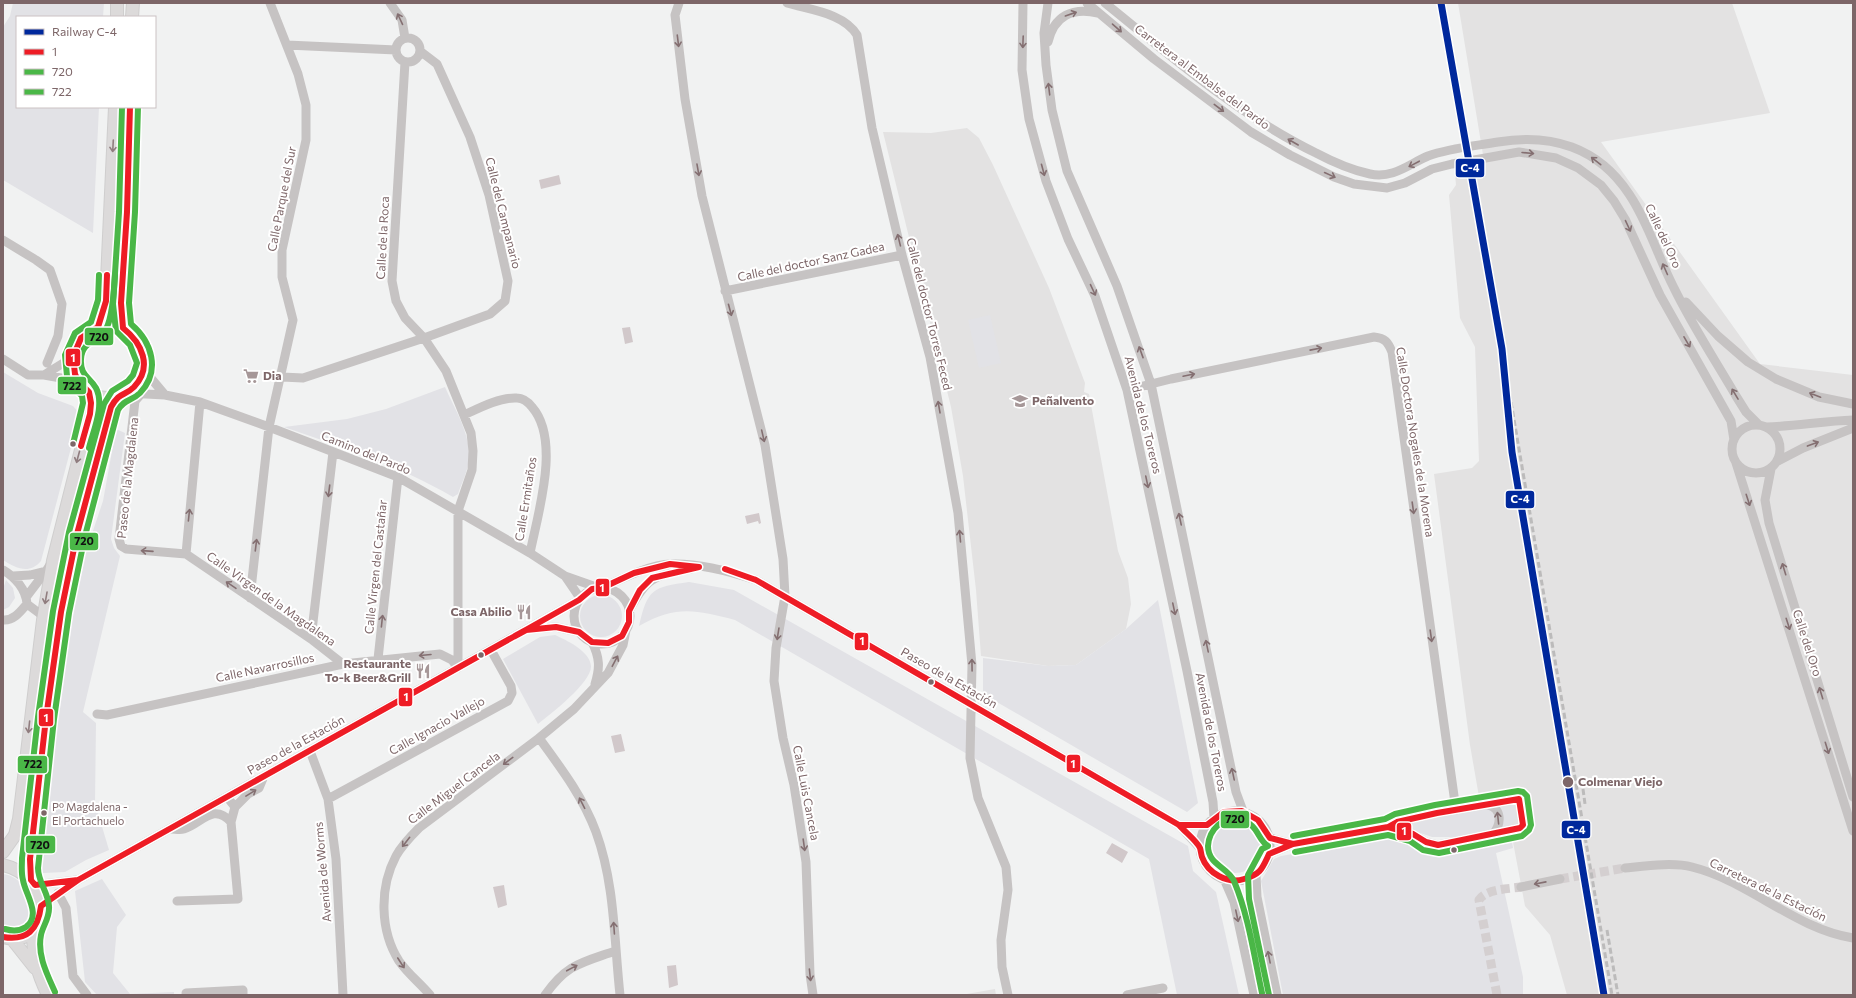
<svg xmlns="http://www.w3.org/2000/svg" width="1856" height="998" viewBox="0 0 1856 998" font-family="Commissioner,sans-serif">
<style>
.built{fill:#e3e2e2}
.green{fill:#e2e2e6}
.water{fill:#d1c8ca}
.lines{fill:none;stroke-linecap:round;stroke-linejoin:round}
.street-tunnel{stroke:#d4cfd0;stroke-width:9;stroke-dasharray:9 4.5;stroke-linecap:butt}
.secondary-casing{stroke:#cfcece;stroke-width:14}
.street{stroke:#c6c3c3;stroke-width:9}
.secondary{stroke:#dcdada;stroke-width:12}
.rail{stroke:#bcbbbb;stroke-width:3;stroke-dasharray:6 3;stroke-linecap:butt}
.bus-1-casing{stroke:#fff;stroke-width:9}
.bus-2-casing{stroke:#fff;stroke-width:9}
.bus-3-casing{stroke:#fff;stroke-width:9}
.bus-1{stroke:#ee1c25;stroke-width:6}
.bus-2{stroke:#4ab747;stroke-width:6}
.bus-3{stroke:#4ab747;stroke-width:6}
.rail-1-casing{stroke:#fff;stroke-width:10}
.rail-1{stroke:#00289c;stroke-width:7}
.oneway{stroke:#846f71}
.oneway2{stroke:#907d7f}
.bus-dot{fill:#7d6668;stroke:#fff;stroke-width:1.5}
.labels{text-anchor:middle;stroke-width:4;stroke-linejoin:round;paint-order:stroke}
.bus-label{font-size:11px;fill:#7d6668;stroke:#fff;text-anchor:start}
.street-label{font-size:12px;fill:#7d6668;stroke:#fff}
.poi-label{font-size:12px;font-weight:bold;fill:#7d6668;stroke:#fff;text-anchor:start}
.stop-label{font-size:12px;font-weight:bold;fill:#7d6668;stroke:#fff;text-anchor:start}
.line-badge{stroke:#fff;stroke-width:1.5}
.badge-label{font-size:11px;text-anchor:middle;font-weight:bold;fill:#fff}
.pale-badge-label{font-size:11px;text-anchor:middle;font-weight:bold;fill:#111}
</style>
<rect width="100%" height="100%" fill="#f1f2f2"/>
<path class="built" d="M1458 3H1732L1770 113 1601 142 1760 364 1853 375V995H1567L1550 935 1525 906 1507 810 1482 814 1470 745 1434 474 1472 468 1479 461 1475 347 1460 318 1449 195 1456 185 1455 174 1485 167Z
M967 128 979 138 993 165 1049 288 1085 383 1084 392 1089 394 1118 551 1128 578 1131 604 1126 629 1076 665 1048 666 981 656 976 590 963 476 951 407 883 132 931 133Z
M995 989 996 995H961Z"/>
<path class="green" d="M13 3H104L103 17H17V107H99L93 233 3 180V27L10 16Z
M990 315 1001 363 979 368 968 320Z
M3 372 38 393 73 406 80 414 41 561C29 575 16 568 3 560Z
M445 387C455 410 474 439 468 465 466 475 461 485 458 494L453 497C400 466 342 447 284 427L347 419 386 409Z
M116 429 125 433 111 539 114 548 120 556 83 712 96 723 95 803 109 850 86 860 65 872 43 873 38 866 39 847 67 608 103 501Z
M6 580 13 588 15 598 9 607 3 610V589Z
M689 582 734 590 1188 846 1193 871 1216 892 1239 995H1177L1149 859 735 620C695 610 677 605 639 626 647 589 653 587 689 582Z
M580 616a21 21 0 1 1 42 0a21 21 0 1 1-42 0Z
M1158 600 1198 803 1187 812 983 694V658L1048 666 1076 665 1126 629Z
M555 635C566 640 590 651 591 666 592 682 551 714 538 724L503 659 540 637Z
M1514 804 1516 817 1510 826 1460 837H1432L1400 826 1490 806Z
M1208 846a27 27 0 1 1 54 0a27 27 0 1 1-54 0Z
M1401 835 1425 847 1439 850 1511 835 1513 848 1496 853 1523 977V995H1283L1261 881 1274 859 1281 856Z
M3 874C27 876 47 917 21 929 14 932 9 932 3 929Z
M102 879 126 915 117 927 113 973 130 994 174 992V995H97L85 982 75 891Z"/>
<path class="water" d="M559 175 561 184 541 189 539 180Z
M630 327 633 342 625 344 622 328Z
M759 513 761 523 759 524 758 521 747 524 745 516Z
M621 734 625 751 615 753 611 736Z
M1112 843 1128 852 1122 863 1106 853Z
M504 885 507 905 498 908 493 887Z
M676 965 678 985 669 988 667 966Z"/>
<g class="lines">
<path class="street-tunnel" d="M1560 879 1625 868
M1497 995 1479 900C1486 889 1508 889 1521 887"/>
<defs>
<path id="secondary" d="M117 3V17
M132 17 133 3
M72 362a36 36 0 1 1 72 0a36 36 0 1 1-72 0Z
M98 327 106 301 115 107
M123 328 121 303 127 212 130 107
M3 852 15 835 19 819 43 620 53 561 90 414 89 392
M3 865C56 877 52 950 3 937
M31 880C28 838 37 795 42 754 49 695 55 635 68 577 79 520 96 463 111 407L118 396
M33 931C33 957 37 972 48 995
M12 939 35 968"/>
</defs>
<use href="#secondary" class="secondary-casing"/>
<path class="street" d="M390 3 402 20 405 38
M679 3 675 15 685 99 702 196 765 445 783 559 785 596 776 648 774 681 783 738 794 785 806 862 810 974 813 995
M787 3C810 10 844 13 857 35L872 128 902 255 930 357 958 513 972 665 970 758 978 798 1006 867 1008 890 1001 940 1002 967 1008 995
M1023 3 1022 70 1029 119 1046 181 1068 239 1095 296 1127 390 1187 671 1213 802 1214 818
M1048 3 1044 33 1046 65 1052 110 1067 171 1117 286 1151 384 1236 792 1243 811
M1087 3 1154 59 1251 132 1290 155 1334 177 1354 184 1387 188 1405 183 1432 169 1452 164 1519 152 1556 158 1578 168 1601 185 1614 201 1625 219 1660 295 1731 421 1734 440
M1105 3C1172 57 1238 115 1316 153 1333 162 1351 170 1370 174 1393 179 1409 164 1428 156 1450 148 1475 146 1498 142 1551 133 1598 147 1629 194 1648 222 1658 257 1674 288 1692 325 1715 360 1736 396L1746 412 1759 425
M396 50a12 12 0 1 1 24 0a12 12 0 1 1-24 0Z
M1048 42C1054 16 1072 7 1098 13
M287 45 396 50
M405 62 392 281 396 301 405 318 424 338 446 371 471 433 473 451 472 470 458 511V668
M3 240 36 260 50 270 62 304 58 336 47 363
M725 291 902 255
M1686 302 1718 336 1748 362 1776 379 1819 397 1853 404
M3 359 28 375H44L78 381
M144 370 165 395
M44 375 73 357
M282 377 303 378 424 338 490 314 505 301 508 281 489 195 470 137 437 64 420 51
M1127 390 1171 379 1374 337C1385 338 1388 342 1392 352L1456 810
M127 393 165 395 200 402 269 427 398 477 530 553 565 576 599 588
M141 394 135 401 119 539 121 546 126 549 186 554 311 639 343 664
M464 415C479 408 500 397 517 398 523 398 528 402 532 407 561 440 538 513 530 553
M1732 449a24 24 0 1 1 48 0a24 24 0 1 1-48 0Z
M1767 427C1796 426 1824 421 1853 420
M1778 461 1803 448 1853 428
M1736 463 1853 831
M1771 469 1765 500 1769 523 1853 797
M186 554 200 402
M3 570C15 577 26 589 27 604L43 616
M13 576 30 575 46 571 52 562
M565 576 580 598
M602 588C621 579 651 564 671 564 700 563 729 571 756 580L1179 825 1200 848
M574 616a28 28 0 1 1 56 0a28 28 0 1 1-56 0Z
M27 596 46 571
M250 598 269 427 293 320 282 277V250L306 140V105L298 74 270 3
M629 611C647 576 654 576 691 569
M3 620C14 621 21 611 27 604
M533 629 556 627 579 632
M311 639 333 452
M592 642C600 658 600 668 595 684
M378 659 398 477
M97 714 107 715 343 664 440 654 452 660 458 668
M539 738C561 768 583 797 596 832 615 884 614 940 620 995
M310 751 328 799 336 859 343 995
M328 799 508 701 512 693 511 686 491 650
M1488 805C1503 809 1501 825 1493 834
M235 807 248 794 259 788 264 776
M1200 846a35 35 0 1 1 70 0a35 35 0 1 1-70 0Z
M1179 825H1207
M171 829C175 829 180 830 184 829 201 824 213 802 231 822
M1270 838 1293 844
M1269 854 1293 844 1388 827 1397 822 1437 813 1519 799 1523 825 1520 828 1438 845 1426 842 1413 834 1388 827
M1625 868C1645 866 1673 862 1692 867 1749 881 1795 929 1853 938
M1256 875 1257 897 1277 995
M1224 879 1234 902 1254 995
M35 885 77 880
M1521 887 1560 879
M58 893 66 908 73 976 87 995
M177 901 238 899 231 822 235 807 227 797
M41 906 78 880 579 600
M186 993 243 990V995
M430 995C420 983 408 974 399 961 380 931 379 888 396 856 402 845 410 837 419 828L539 738 574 709 608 673 623 645 626 630
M545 995C567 964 581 963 615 951
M1127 995 1163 988"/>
<use href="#secondary" class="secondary"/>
<path class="rail" d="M1502 349 1612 995
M1583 789 1585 804
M1607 930 1618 995"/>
<defs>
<path id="bus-1" d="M81 446 90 414 91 403 89 392 78 381 75 374 73 357 81 338 98 327 106 301 107 275
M725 569 756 580
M756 580 1179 825
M756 580 1179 825
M515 636 579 600 592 589 602 588 634 573 670 564 699 567
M515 636 526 630 556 627 579 632 592 642 608 643 622 636 629 622V611L640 590 652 578 699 567
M1519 799 1523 825 1520 828 1438 845 1426 842 1413 834 1388 827 1397 822 1437 813Z
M1179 825H1207L1224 812 1242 811 1258 820 1270 838 1293 844
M1179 825C1185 832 1196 840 1200 848 1201 851 1201 854 1202 857 1208 874 1228 884 1244 879 1261 874 1262 869 1269 854L1293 844
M1293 844 1388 827
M78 880 35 885 31 880 30 859 46 718 61 612 77 534 111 407C120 391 124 397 134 387 153 367 142 343 123 328L121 303 127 212 130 107
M78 880 515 636
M78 880 515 636
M3 937C27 941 38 930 41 906L78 880"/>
<path id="bus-2" d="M89 448C93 431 105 405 96 388 89 376 80 376 81 359 82 342 96 342 104 332 113 321 114 289 115 275
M1293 836 1385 819 1395 814 1435 805 1518 791 1523 792 1527 796 1531 825 1529 830 1522 836 1439 853 1423 850 1410 841 1388 835 1295 852
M55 992C47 974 37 955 41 935 43 925 50 918 49 906 48 892 38 882 38 868L54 719 69 613 85 536 118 410C124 399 132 401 140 393 161 371 152 342 131 324L129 303 135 212 138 107
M1262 993C1254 956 1249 917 1234 881 1228 867 1208 865 1208 846 1209 830 1223 815 1240 820 1259 824 1257 840 1268 846L1262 849 1248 875 1249 899 1269 995"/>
<path id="bus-3" d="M73 444 83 403 82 396 71 385 67 376 65 355 75 333 91 322 98 300 99 275
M5 929C12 931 20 931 26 927 42 915 25 894 23 880 21 873 22 865 22 858L38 717 53 611 69 532 104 404 112 391 128 381 133 375 137 363 130 345 116 331 113 304 119 212 122 107"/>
</defs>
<use href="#bus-1" class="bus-1-casing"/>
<use href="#bus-2" class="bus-2-casing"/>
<use href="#bus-3" class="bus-3-casing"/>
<use href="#bus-1" class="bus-1"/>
<use href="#bus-2" class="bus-2"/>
<use href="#bus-3" class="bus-3"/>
<defs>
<path id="rail-1" d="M1441 3 1502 349 1512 452 1604 995"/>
</defs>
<use href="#rail-1" class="rail-1-casing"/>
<use href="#rail-1" class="rail-1"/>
</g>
<defs><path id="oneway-shaft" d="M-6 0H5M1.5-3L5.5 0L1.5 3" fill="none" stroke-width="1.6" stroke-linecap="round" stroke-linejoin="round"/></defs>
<g class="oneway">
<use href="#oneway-shaft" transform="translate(1071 14) rotate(-19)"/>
<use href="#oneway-shaft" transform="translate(400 19) rotate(-115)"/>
<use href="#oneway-shaft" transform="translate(1117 28) rotate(41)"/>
<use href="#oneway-shaft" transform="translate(678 41) rotate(83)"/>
<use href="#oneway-shaft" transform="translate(1023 42) rotate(92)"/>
<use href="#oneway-shaft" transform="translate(1049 89) rotate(-97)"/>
<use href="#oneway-shaft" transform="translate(1219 108) rotate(37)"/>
<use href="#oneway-shaft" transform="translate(1293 142) rotate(-150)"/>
<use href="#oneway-shaft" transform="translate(1528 153) rotate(5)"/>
<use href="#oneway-shaft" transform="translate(1596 161) rotate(-142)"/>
<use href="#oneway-shaft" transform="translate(1414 164) rotate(152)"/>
<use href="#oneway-shaft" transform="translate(698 170) rotate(80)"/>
<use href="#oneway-shaft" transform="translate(1043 170) rotate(75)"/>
<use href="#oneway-shaft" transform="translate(1330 175) rotate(25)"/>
<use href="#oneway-shaft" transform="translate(1628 226) rotate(65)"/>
<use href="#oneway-shaft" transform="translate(899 240) rotate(-104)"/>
<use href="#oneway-shaft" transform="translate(1665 269) rotate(-114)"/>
<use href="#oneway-shaft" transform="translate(1093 290) rotate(65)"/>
<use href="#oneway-shaft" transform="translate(730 310) rotate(75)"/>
<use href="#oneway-shaft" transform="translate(1687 342) rotate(60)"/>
<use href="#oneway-shaft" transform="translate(1316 349) rotate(-11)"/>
<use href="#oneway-shaft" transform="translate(1141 352) rotate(-110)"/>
<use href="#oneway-shaft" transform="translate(1189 375) rotate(-12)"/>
<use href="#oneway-shaft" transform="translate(1735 394) rotate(-121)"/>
<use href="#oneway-shaft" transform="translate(1815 395) rotate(-159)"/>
<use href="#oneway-shaft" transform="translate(939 407) rotate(-100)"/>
<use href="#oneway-shaft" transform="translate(763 436) rotate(77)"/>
<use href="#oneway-shaft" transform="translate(1813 444) rotate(-20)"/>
<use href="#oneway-shaft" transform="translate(1147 482) rotate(78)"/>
<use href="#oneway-shaft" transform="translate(329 491) rotate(97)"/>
<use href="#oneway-shaft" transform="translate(1748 500) rotate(72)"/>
<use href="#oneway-shaft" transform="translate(1413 508) rotate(82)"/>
<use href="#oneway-shaft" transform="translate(189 515) rotate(-84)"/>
<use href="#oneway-shaft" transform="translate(1180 519) rotate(-102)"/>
<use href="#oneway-shaft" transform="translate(960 536) rotate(-95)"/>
<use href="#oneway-shaft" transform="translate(256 545) rotate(-83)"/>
<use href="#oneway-shaft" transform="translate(147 551) rotate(-176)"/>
<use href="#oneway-shaft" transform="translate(1784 569) rotate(-107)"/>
<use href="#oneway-shaft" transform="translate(231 585) rotate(-146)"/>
<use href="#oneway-shaft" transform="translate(1174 609) rotate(78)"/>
<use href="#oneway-shaft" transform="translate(382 621) rotate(-84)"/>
<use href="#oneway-shaft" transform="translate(1788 624) rotate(72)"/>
<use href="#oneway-shaft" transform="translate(778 634) rotate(99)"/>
<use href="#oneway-shaft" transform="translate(1431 636) rotate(82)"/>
<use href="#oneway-shaft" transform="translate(1207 646) rotate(-102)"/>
<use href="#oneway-shaft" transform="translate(425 655) rotate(175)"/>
<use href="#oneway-shaft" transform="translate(615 661) rotate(-62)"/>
<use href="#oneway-shaft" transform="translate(972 665) rotate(-91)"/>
<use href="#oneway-shaft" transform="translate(1821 693) rotate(-107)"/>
<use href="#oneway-shaft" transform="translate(1827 748) rotate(73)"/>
<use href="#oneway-shaft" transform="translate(508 761) rotate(143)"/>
<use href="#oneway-shaft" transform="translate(1233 774) rotate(-102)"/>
<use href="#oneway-shaft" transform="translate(251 793) rotate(-32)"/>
<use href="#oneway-shaft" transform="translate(582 803) rotate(-117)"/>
<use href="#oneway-shaft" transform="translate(1498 818) rotate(-96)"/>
<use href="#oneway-shaft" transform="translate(406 842) rotate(128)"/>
<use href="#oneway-shaft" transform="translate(804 845) rotate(82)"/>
<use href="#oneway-shaft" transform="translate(1540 883) rotate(169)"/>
<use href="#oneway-shaft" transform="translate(1237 916) rotate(78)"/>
<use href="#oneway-shaft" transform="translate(614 928) rotate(-94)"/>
<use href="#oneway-shaft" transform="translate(1269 957) rotate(-101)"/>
<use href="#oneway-shaft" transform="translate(401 963) rotate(57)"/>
<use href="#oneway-shaft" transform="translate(572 968) rotate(-28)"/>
<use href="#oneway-shaft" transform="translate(810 975) rotate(84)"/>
</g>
<g class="oneway2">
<use href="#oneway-shaft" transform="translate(113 146) rotate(93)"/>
<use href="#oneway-shaft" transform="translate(78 457) rotate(105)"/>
<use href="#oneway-shaft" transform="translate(46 598) rotate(100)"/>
<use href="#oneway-shaft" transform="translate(29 727) rotate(96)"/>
</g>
<defs>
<symbol id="supermarket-bare" viewBox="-9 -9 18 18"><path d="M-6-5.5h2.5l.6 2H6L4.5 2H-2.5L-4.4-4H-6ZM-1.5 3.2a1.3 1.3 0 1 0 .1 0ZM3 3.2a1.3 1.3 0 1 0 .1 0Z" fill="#a69798" stroke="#fff" stroke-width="2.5" paint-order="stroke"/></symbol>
<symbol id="school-bare" viewBox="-9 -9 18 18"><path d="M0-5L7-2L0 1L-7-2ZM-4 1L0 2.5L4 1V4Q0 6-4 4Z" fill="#a69798" stroke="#fff" stroke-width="2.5" paint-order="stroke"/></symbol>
<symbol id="restaurant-bare" viewBox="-9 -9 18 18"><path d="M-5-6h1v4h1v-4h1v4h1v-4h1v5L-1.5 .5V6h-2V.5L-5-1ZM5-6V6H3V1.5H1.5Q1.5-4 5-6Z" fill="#a69798" stroke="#fff" stroke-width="2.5" paint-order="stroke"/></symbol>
</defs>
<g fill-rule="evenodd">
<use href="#supermarket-bare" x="240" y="365" width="22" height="22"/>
<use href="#school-bare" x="1009" y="390" width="22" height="22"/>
<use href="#restaurant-bare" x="513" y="601" width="22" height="22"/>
<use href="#restaurant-bare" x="412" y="660" width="22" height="22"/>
</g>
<g class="bus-dot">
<circle cx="73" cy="444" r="3.5"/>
<circle cx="481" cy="655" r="3.5"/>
<circle cx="931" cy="682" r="3.5"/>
<circle cx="1568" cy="782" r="6"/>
<circle cx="44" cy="813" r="3.5"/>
<circle cx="1454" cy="850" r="3.5"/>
</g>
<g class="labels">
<g class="bus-label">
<text x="52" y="811">Pº Magdalena -<tspan x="52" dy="14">El Portachuelo</tspan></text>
</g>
<g class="street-label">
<text transform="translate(1202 77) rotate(37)" y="4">Carretera al Embalse del Pardo</text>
<text transform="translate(282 199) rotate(-79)" y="4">Calle Parque del Sur</text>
<text transform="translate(503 213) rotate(76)" y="4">Calle del Campanario</text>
<text transform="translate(1663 236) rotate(65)" y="4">Calle del Oro</text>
<text transform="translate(383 238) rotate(-87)" y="4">Calle de la Roca</text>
<text transform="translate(811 262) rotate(-12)" y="4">Calle del doctor Sanz Gadea</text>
<text transform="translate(929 314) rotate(76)" y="4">Calle del doctor Torres Feced</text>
<text transform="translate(1143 415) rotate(76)" y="4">Avenida de los Toreros</text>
<text transform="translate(1415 442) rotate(81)" y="4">Calle Doctora Nogales de la Morena</text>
<text transform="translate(366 453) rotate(22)" y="4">Camino del Pardo</text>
<text transform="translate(128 478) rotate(-84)" y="4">Paseo de la Magdalena</text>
<text transform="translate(526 499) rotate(-81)" y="4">Calle Ermitaños</text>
<text transform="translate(376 567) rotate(-84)" y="4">Calle Virgen del Castañar</text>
<text transform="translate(271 599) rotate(35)" y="4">Calle Virgen de la Magdalena</text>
<text transform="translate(1807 643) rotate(72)" y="4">Calle del Oro</text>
<text transform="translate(265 668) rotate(-12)" y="4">Calle Navarrosillos</text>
<text transform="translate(949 678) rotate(30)" y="4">Paseo de la Estación</text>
<text transform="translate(437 726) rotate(-29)" y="4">Calle Ignacio Vallejo</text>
<text transform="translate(1211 732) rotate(79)" y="4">Avenida de los Toreros</text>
<text transform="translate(296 745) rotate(-29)" y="4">Paseo de la Estación</text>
<text transform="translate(454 788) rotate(-37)" y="4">Calle Miguel Cancela</text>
<text transform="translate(806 793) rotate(79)" y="4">Calle Luis Cancela</text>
<text transform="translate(323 872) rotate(-95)" y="4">Avenida de Worms</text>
<text transform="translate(1768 890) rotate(26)" y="4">Carretera de la Estación</text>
</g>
<g class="poi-label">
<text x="263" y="380">Dia</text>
<text x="1032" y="405">Peñalvento</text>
<text x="512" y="616" text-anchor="end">Casa Abilio</text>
<text x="411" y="668" text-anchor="end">Restaurante<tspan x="411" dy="14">To-k Beer&amp;Grill</tspan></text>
</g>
<g class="stop-label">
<text x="1578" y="786">Colmenar Viejo</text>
</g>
</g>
<g class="line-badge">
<rect x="1455" y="158" width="30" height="20" rx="4" fill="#00289c"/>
<rect x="84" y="327" width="30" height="19" rx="4" fill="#4ab747"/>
<rect x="65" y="348" width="16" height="19" rx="4" fill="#ee1c25"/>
<rect x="57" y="376" width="30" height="19" rx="4" fill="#4ab747"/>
<rect x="1505" y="490" width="30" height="19" rx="4" fill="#00289c"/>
<rect x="69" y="532" width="30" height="19" rx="4" fill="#4ab747"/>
<rect x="595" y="578" width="15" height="19" rx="4" fill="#ee1c25"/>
<rect x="854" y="632" width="15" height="19" rx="4" fill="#ee1c25"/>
<rect x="398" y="687" width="15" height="20" rx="4" fill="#ee1c25"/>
<rect x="38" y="708" width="16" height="19" rx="4" fill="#ee1c25"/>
<rect x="1066" y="754" width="15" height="19" rx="4" fill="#ee1c25"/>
<rect x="17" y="755" width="31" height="19" rx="4" fill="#4ab747"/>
<rect x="1220" y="810" width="30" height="19" rx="4" fill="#4ab747"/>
<rect x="1561" y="820" width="30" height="19" rx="4" fill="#00289c"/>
<rect x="1396" y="822" width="16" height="19" rx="4" fill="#ee1c25"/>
<rect x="25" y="835" width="31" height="19" rx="4" fill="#4ab747"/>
</g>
<g class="badge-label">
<text x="1470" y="172">C-4</text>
<text x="73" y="362">1</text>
<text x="1520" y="503">C-4</text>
<text x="602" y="592">1</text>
<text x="862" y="645">1</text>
<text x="406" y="701">1</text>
<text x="46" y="722">1</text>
<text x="1073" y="768">1</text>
<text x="1576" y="834">C-4</text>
<text x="1404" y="835">1</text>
</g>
<g class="pale-badge-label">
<text x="99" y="341">720</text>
<text x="72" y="390">722</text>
<text x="84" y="545">720</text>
<text x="33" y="768">722</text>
<text x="1235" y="823">720</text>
<text x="40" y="849">720</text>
</g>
<rect width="1856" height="998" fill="none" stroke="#7d6668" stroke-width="8"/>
<rect x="16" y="16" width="140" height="92" fill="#ffffff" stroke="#cbc2c3"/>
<rect x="24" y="29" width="20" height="6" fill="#00289c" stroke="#cbc2c3"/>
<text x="52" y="36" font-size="12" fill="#7d6668">Railway C-4</text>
<rect x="24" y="49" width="20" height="6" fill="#ee1c25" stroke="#cbc2c3"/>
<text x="52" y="56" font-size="12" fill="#7d6668">1</text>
<rect x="24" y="69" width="20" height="6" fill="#4ab747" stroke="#cbc2c3"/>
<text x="52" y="76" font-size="12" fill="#7d6668">720</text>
<rect x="24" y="89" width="20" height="6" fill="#4ab747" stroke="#cbc2c3"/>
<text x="52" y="96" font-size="12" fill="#7d6668">722</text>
</svg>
